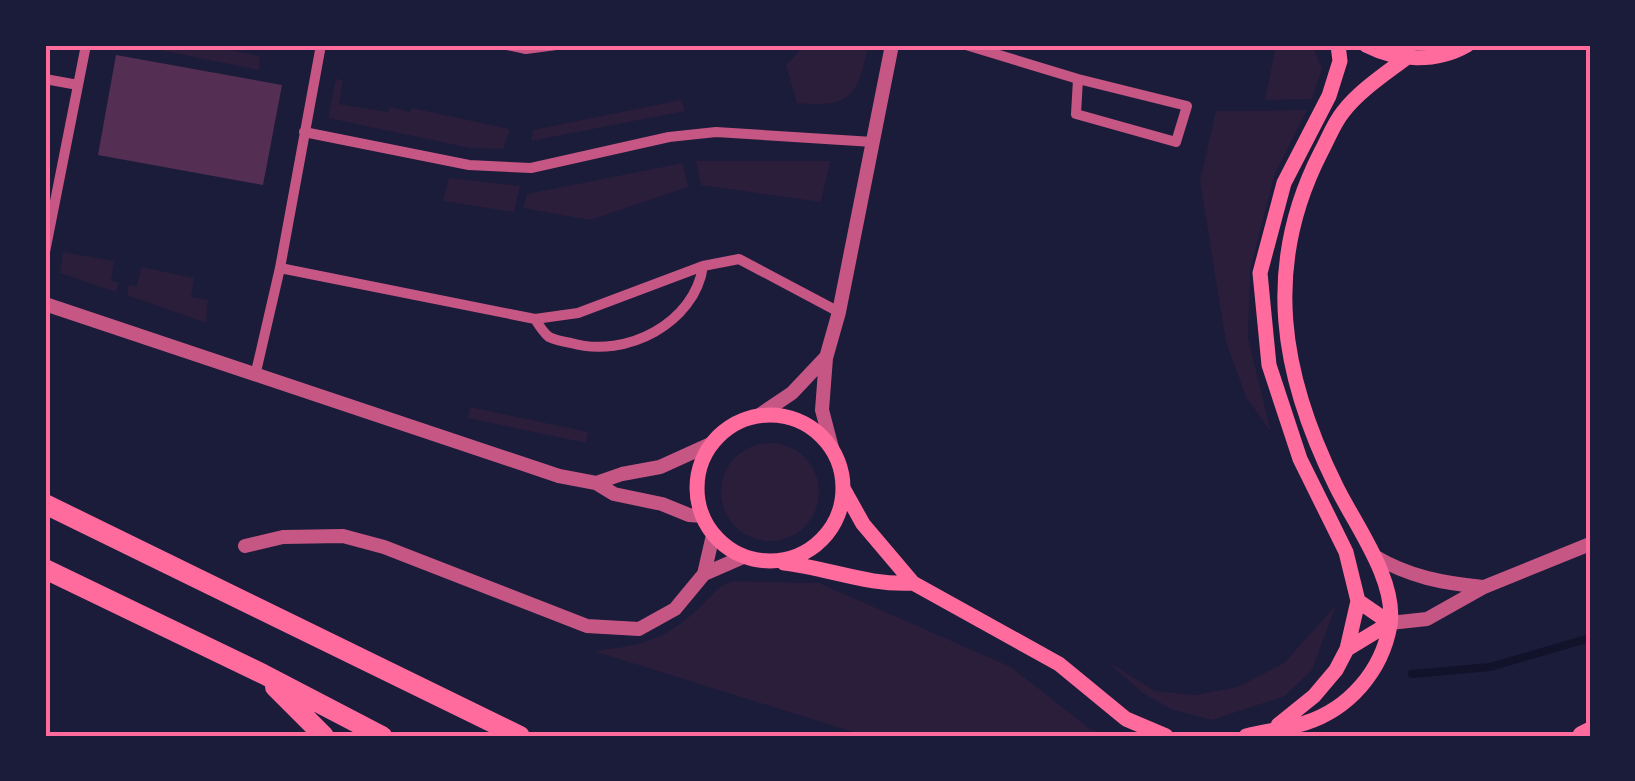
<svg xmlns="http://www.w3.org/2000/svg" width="1635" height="781" viewBox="0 0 1635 781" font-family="Poppins,sans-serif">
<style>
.green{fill:#2a1e3b}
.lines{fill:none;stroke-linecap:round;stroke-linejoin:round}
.stream{stroke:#12122b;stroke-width:8}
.building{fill:#542f53}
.minor{stroke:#c65784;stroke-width:10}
.tertiary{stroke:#c65784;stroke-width:14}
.secondary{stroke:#ff6b9d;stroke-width:15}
.motorway{stroke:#ff6b9d;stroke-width:20}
.neatline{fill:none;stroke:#ff6b9d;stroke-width:4}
</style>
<rect width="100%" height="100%" fill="#1b1b3a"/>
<path class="green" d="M135 45H207L260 56 259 70Z
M805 45H868C858 96 852 108 797 103L786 65Z
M1276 45H1312L1322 68 1312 99 1265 100Z
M336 79 343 80 339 104 388 112 390 107 410 112 412 108 510 129 503 149 470 148 328 118Z
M681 100 685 111 531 141 533 130Z
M1307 110 1275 173 1250 270 1248 338 1271 432 1246 397 1226 342 1200 181 1216 111Z
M696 161H830L821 202 701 185Z
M683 163 688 187 590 220 523 208 527 194Z
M449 178 520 186 514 212 443 201Z
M63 252 114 261 111 281 119 282 116 292 60 273Z
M141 267 194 278 191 297 208 300 206 323 127 295 129 285 137 286Z
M470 407 588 432 586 443 468 418Z
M721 492a49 49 0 1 1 98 0a49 49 0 1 1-98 0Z
M732 581 819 583 1011 667 1090 729 1108 736H866L594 651C642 645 658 643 696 611 708 601 716 586 732 581Z
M1336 605 1312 670 1285 696 1212 720 1173 710 1144 694 1105 660 1155 691 1195 695 1238 687 1284 663Z"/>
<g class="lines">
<path class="stream" d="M1412 674 1490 667 1590 638"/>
</g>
<path class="building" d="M116 55 282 85 263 185 98 155Z"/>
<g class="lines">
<path class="minor" d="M507 45 526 49 556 45
M966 45 1078 79 1187 106 1176 142 1076 114 1078 79
M45 79 78 85
M304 132 469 165 531 168 669 137 716 132 873 142
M45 252 86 45
M280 268 535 319 578 313 703 266 739 259 839 312
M535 319C538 324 544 333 549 337 555 340 565 342 571 343 626 359 695 323 703 266
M255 376 280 268 321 45"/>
<path class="tertiary" d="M45 304 559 476 596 483 614 494 662 504 689 515 703 516
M758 416 792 393 825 358
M832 448 822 410 826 358 839 312 892 45
M596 483 622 474 660 467 713 443
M245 546 283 537 343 536 384 547 587 626 639 629 675 609 704 574 713 535
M1374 556C1410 577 1442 583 1483 587
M704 574 743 557
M1390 623 1427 619 1484 587 1590 544"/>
<path class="secondary" d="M1366 45C1397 61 1436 63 1467 45
M697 488a73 73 0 1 1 146 0a73 73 0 1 1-146 0Z
M844 490 863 524 913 583 1059 664 1126 719 1166 736
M784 563C828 568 869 586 913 583
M1358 601 1390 623
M1347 649 1390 623
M1278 725 1314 696 1336 670 1347 649 1358 601 1346 552 1300 459 1269 365 1260 273 1284 183 1329 96 1340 61 1338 45
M1246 736C1265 731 1286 729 1305 723 1349 709 1382 671 1390 625 1397 580 1355 525 1336 486 1281 375 1262 267 1321 152 1328 139 1334 123 1343 112 1359 91 1385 74 1406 58"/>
<path class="motorway" d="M45 504 520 736
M45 569 263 674 382 736
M275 687 324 736
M1582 736 1590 732"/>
</g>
<rect width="1635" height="781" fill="none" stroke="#1b1b3a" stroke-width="95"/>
<rect x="48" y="48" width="1540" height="686" class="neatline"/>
</svg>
